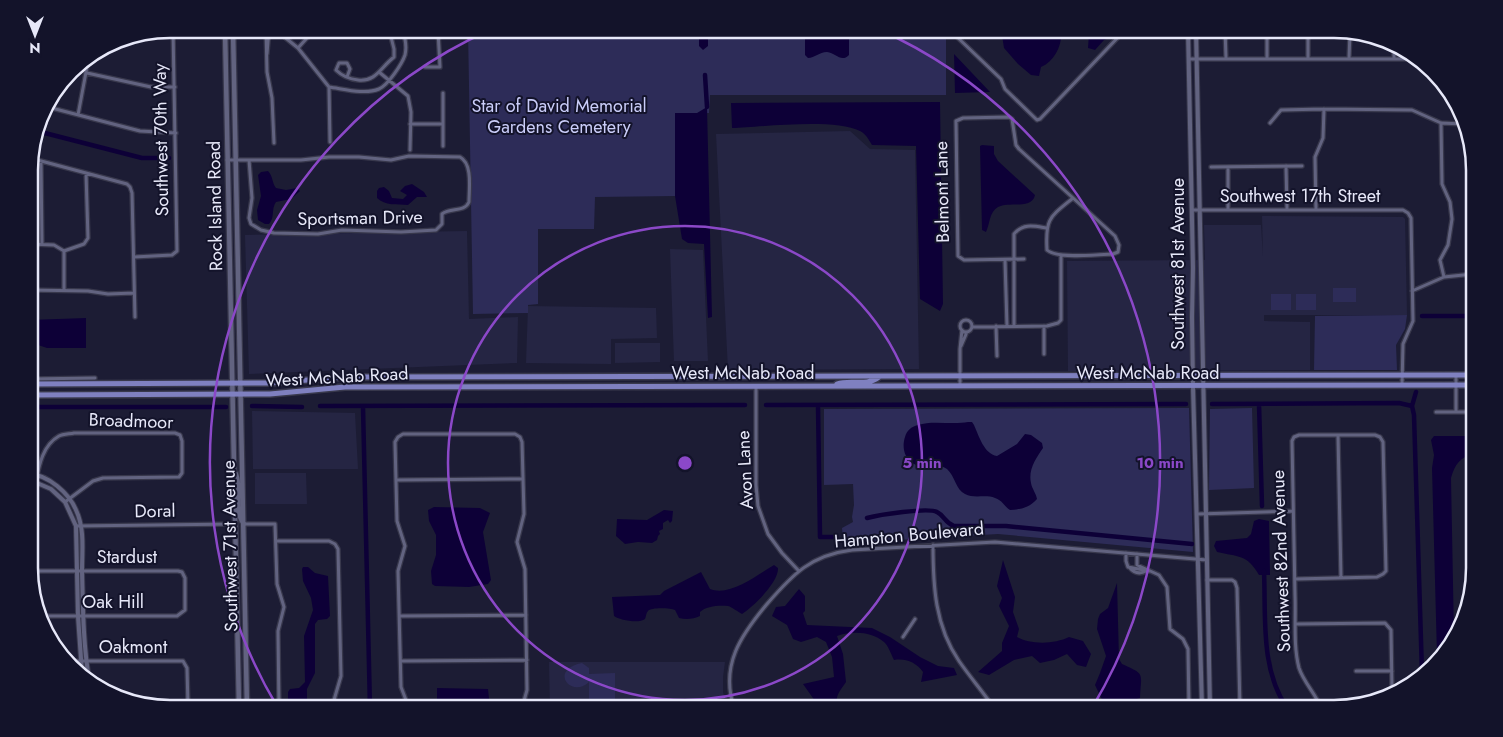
<svg xmlns="http://www.w3.org/2000/svg" width="1503" height="737" viewBox="0 0 1503 737" font-family="Jost,sans-serif">
<style>
.built{fill:#252543}
.green{fill:#2d2c58}
.water{fill:#0d0037}
.lines{fill:none;stroke-linecap:round;stroke-linejoin:round}
.canal{stroke:#0d0037;stroke-width:4.5}
.minor-casing{stroke:#38384c;stroke-width:5.5}
.tertiary-casing{stroke:#38384c;stroke-width:6}
.secondary-casing{stroke:#38384c;stroke-width:7}
.primary-casing{stroke:#38384c;stroke-width:8}
.minor{stroke:#626380;stroke-width:3}
.tertiary{stroke:#626380;stroke-width:4}
.secondary{stroke:#626380;stroke-width:4.5}
.primary{stroke:#7f80c0;stroke-width:5}
.ring{fill:none;stroke:#8b48c8;stroke-width:2.5}
.labels{text-anchor:middle;stroke-width:4;stroke-linejoin:round;paint-order:stroke}
.park-label{font-size:18px;fill:#cacdf9;stroke:#13132a}
.street-label{font-size:18px;fill:#e7e8f9;stroke:#13132a}
.rim{fill:none;stroke:#e7e8f9;stroke-width:2.5}
.centre{fill:#8b48c8;stroke:#13132a;stroke-width:2.5}
.ring-label{font-size:15px;text-anchor:middle;font-weight:bold;fill:#8b48c8;stroke:#13132a;stroke-width:4;stroke-linejoin:round;paint-order:stroke}
</style>
<rect width="100%" height="100%" fill="#1c1c34"/>
<path class="built" d="M850 131 870 149 915 150 919 369 728 370 716 134Z
M1262 216 1403 217 1405 219 1407 315H1264V321L1310 322V370L1068 371 1067 261 1205 260 1204 225H1261L1263 257Z
M467 231 469 319 518 317 517 363 249 374 245 235Z
M670 249 703 250 708 361H674Z
M528 306 656 308 657 338 611 339V364L526 363Z
M615 343H660V362L615 363Z
M252 411 355 413 358 469H253Z
M255 473H306L307 504H255Z
M549 662H725L723 677V692L727 708H550Z"/>
<path class="green" d="M468 29H946V95H710L709 113 675 114V196L595 197 594 229H538V304L528 305V313L473 314Z
M1333 288H1356V302H1333Z
M1271 294H1291V310H1271Z
M1296 294H1316V310H1296Z
M1407 315 1405 329 1396 345 1397 370H1314L1315 316Z
M1189 408 1193 552 998 534 847 543 843 540 842 528 853 522 852 517 854 505 853 484 824 485V409Z
M1252 408 1254 488 1209 490 1210 409Z
M582 663 589 668V674L615 673V708H589V682C571 699 548 670 582 663Z"/>
<path class="water" d="M699 29H708V46L703 50 699 46Z
M805 29H849V55C841 63 836 53 827 52 819 52 815 58 808 58L805 55Z
M1001 29H1061C1063 44 1055 61 1041 67L1039 76 1031 75 1018 64 1004 48Z
M1092 29H1115L1114 36 1104 40 1095 50 1088 48 1089 33Z
M954 54 990 92 955 93Z
M940 102 943 304 940 311 920 299 916 146 872 145C869 140 866 134 860 131 835 118 761 127 732 128L731 103Z
M707 107 712 317 708 318 704 244 688 243 682 239 675 196V113H697Z
M982 145 994 146V154L998 161 1035 195C1032 210 1009 201 998 207 989 212 990 224 986 232L982 230 980 146Z
M268 171C273 176 272 183 276 188L286 190 297 188 300 191 291 199 276 202C271 209 275 218 269 224H265L258 220 257 210 261 196 258 175 261 172Z
M412 184 424 192 427 197H417L408 205C397 204 385 206 377 198V191L379 188 384 187 389 191 392 198 403 199 407 195 400 191 405 186Z
M86 318V348H47L38 345 29 349V320Z
M968 422H972L974 425C979 436 984 454 997 456L1017 444 1025 434 1031 435 1042 443 1043 448C1036 458 1028 470 1031 483 1032 489 1036 493 1037 499 1029 508 1022 509 1010 510 1004 506 1002 500 995 498 986 494 974 499 965 494 956 490 955 476 947 469 934 459 915 474 906 456 903 450 903 443 905 437 907 430 911 427 918 425 932 420 952 425 968 422Z
M1434 436H1474V454C1460 457 1455 464 1451 478L1454 636 1437 656 1432 468 1434 455 1431 440Z
M434 507 480 508 490 513 483 532 491 580 488 584 469 587 435 586 432 584 431 571 436 555V535L429 521 428 510Z
M664 510 673 511 672 521 670 523 668 520 663 523V529L659 531 660 534 658 536 657 540 652 543 638 542 625 544 616 536 617 519 647 520Z
M1259 519 1269 521 1270 575H1259C1247 554 1238 557 1217 552L1214 546 1216 541 1247 538 1251 534 1254 521Z
M1003 560 1015 597 1013 612 1019 629 1017 637C1031 645 1055 644 1069 637L1083 641 1091 654 1086 667 1077 665 1067 654 1054 660 1040 663 1032 656 1014 660 989 675 978 672 1002 651V643L1009 626 999 606 1002 598 997 586Z
M774 565 778 568C779 582 753 607 742 614 738 612 732 607 728 606 719 605 706 606 700 612V616C694 619 686 620 679 618L675 610C671 608 651 607 648 611 646 613 646 617 645 619 639 624 619 620 614 616L612 597 660 595 664 591 701 572 710 589C730 597 757 575 774 565Z
M303 567H308L315 573 328 576 330 616 327 619 318 620 315 624V673L307 689V708H288V692L290 689 299 688 305 682 304 636 313 610 311 598 303 581 302 569Z
M1117 583 1119 659 1122 664C1146 675 1141 672 1140 698L1123 703V708H1106L1095 685 1100 673 1106 656 1097 629 1098 619 1100 614 1108 608Z
M799 589 805 596V611L803 613 807 625 872 628 890 637 920 657 938 666 954 668 957 675 921 682 923 672C916 662 905 658 894 660 891 654 888 645 884 642 871 631 852 631 837 636L843 654 846 682C840 691 833 698 839 708H820L803 684 834 677 832 657 826 642 817 637 801 642 793 639 787 625 772 616 776 607 785 606Z
M437 688 488 689 490 708H437Z"/>
<g class="lines">
<path class="canal" d="M705 75 707 107
M37 131 142 158H169
M1422 316H1474
M1212 404 1399 403 1412 406 1414 415 1422 673
M1259 404 1262 506
M766 405 1186 404
M818 405 820 537H833
M252 406 302 407
M320 406 745 405
M1412 406 1416 392
M30 407H226
M363 407 370 708
M867 518C878 515 928 507 937 512 945 516 944 522 954 526H1006L1192 544
M1264 571C1266 616 1260 669 1287 708"/>
<defs>
<path id="minor" d="M296 29 307 38 311 35 314 29
M955 29 956 36 1001 79 1005 89 1037 120 1040 119 1126 29
M1225 29 1226 58
M1267 29V59
M266 30 267 72 272 98 274 143
M404 32 438 31 440 67H425
M225 33H262L269 30 282 35 298 48 329 87C344 89 365 95 379 89 388 85 402 64 405 55 407 47 405 37 402 29
M143 34H173
M298 48 307 38
M267 54 269 30
M1308 58V29
M1349 58 1350 33
M1189 59H1413
M1394 59V43
M379 72 408 96 411 112 410 150
M87 73 151 87H175
M347 77 350 69 347 63H339L336 70C342 76 349 79 358 80 376 82 380 68 394 57V49L389 29
M329 87 330 142
M443 93V146
M44 106 140 131 176 133
M78 115 89 56
M1270 123 1281 110 1324 109 1412 110 1441 123 1463 124
M1441 123 1442 184 1450 202 1452 219 1448 245 1440 260 1444 277
M410 124H443
M30 158 127 184 130 187 132 193 135 317
M227 160H301L329 157H359L391 160 409 156 460 157C473 164 469 189 469 202 464 213 451 207 442 214V224L436 230 401 232 342 230 318 234 274 233 261 230 251 224 249 218 252 198 249 160
M41 161 42 244
M1286 166 1287 209
M1211 167 1302 166
M1228 167V209
M1316 209 1315 157 1323 138 1324 109
M1192 210H1403L1408 213 1411 218 1413 321 1403 344 1402 385
M29 244 54 245 64 251
M64 251 84 244 88 238 86 173
M64 251V290
M134 257 172 255 177 251 173 29
M1024 259 964 260 958 256 956 121 963 118 1009 117 1012 119 1016 145 1019 149 1115 236 1119 245 1118 252 1113 254C1098 255 1057 259 1047 250 1045 218 1050 217 1073 198
M1005 260 1007 326
M29 290 88 291 108 294 134 293
M1412 291 1444 277 1473 274
M960 326a6 6 0 1 1 12 0a6 6 0 1 1-12 0Z
M996 326 997 356
M1014 326V234C1023 223 1034 226 1046 228
M972 327 1047 326 1058 323 1061 320V255
M961 346 967 332
M1044 354V326
M30 379 95 378
M960 386V349L962 330
M756 387V485L758 506 768 534 782 553 798 570
M1436 412H1474
M1456 412V375
M1338 435 1341 578
M397 480 523 479
M36 481C39 465 43 445 59 436 63 434 70 434 74 433H175L180 435 182 441V473L179 477 103 478 93 481 65 502
M1198 514 1293 511
M244 524H275L277 584 284 607 278 631 279 708
M76 526 235 524
M276 541H329L335 544 338 549 341 676 334 700 336 708
M933 545C933 586 935 626 959 661 970 677 983 692 994 708
M1126 553V561L1128 567 1149 571
M1137 554V565L1159 575 1167 587 1170 629 1183 639 1188 649 1189 708
M1129 567C1134 573 1139 575 1146 571
M30 571H178L182 572 185 578V610L177 616H43
M1472 578 1470 478 1474 474
M1295 579 1377 577 1383 574 1386 571 1383 442 1380 437 1375 435H1299L1294 437 1292 441C1293 493 1294 544 1295 595 1296 618 1293 645 1299 668 1304 683 1316 694 1321 708
M1207 580H1232L1235 582 1237 588 1240 708
M400 616 526 615
M1296 624 1385 623 1391 630 1392 691
M903 637 915 619
M68 661H183L187 668 188 706
M401 661 527 660
M1356 671H1392
M161 706H239
M247 706 278 705
M409 708 401 687 398 571 405 546 397 521 395 442 398 437 403 434H515L520 437 522 442 524 514 517 542 525 569 527 690 522 708
M734 708C720 665 741 635 767 604 793 574 811 555 852 550L995 542 1207 560"/>
<path id="tertiary" d="M1188 29 1193 268 1192 317 1193 387 1202 708
M1196 29 1210 708
M30 474C48 475 69 493 76 510 85 529 82 551 82 571 83 607 83 643 89 679
M30 480 51 489 65 502 76 526 78 616 82 673"/>
<path id="secondary" d="M225 29 239 708
M233 29 247 708
M236 474C242 489 233 510 244 524"/>
<path id="primary" d="M30 384 270 383 345 377 1474 375
M837 384C851 379 866 387 879 377
M30 395 270 394 345 387 1474 385"/>
</defs>
<use href="#minor" class="minor-casing"/>
<use href="#tertiary" class="tertiary-casing"/>
<use href="#secondary" class="secondary-casing"/>
<use href="#primary" class="primary-casing"/>
<use href="#minor" class="minor"/>
<use href="#tertiary" class="tertiary"/>
<use href="#secondary" class="secondary"/>
<use href="#primary" class="primary"/>
</g>
<g class="ring">
<circle cx="685" cy="463" r="237"/>
<path d="M278 708A475 475 0 0 1 492 29M878 29A475 475 0 0 1 1092 708"/>
</g>
<g class="labels">
<g class="park-label">
<text x="559" y="112">Star of David Memorial<tspan x="559" dy="21">Gardens Cemetery</tspan></text>
</g>
<g class="street-label">
<text transform="translate(161 140) rotate(-91)" y="6">Southwest 70th Way</text>
<text transform="translate(942 192) rotate(-91)" y="6">Belmont Lane</text>
<text x="1300" y="202">Southwest 17th Street</text>
<text transform="translate(215 206) rotate(-91)" y="6">Rock Island Road</text>
<text transform="translate(360 218) rotate(-1)" y="6">Sportsman Drive</text>
<text transform="translate(1178 264) rotate(-90)" y="6">Southwest 81st Avenue</text>
<text x="743" y="379">West McNab Road</text>
<text x="1148" y="379">West McNab Road</text>
<text transform="translate(337 377) rotate(-3)" y="6">West McNab Road</text>
<text transform="translate(131 421) rotate(2)" y="6">Broadmoor</text>
<text transform="translate(745 470) rotate(-93)" y="6">Avon Lane</text>
<text transform="translate(155 511) rotate(-1)" y="6">Doral</text>
<text transform="translate(909 535) rotate(-5)" y="6">Hampton Boulevard</text>
<text transform="translate(230 546) rotate(-91)" y="6">Southwest 71st Avenue</text>
<text x="127" y="563">Stardust</text>
<text transform="translate(1281 561) rotate(-92)" y="6">Southwest 82nd Avenue</text>
<text x="113" y="608">Oak Hill</text>
<text x="133" y="653">Oakmont</text>
</g>
</g>
<path d="M0 0H1503V737H0ZM170 38H1334A132 132 0 0 1 1466 170V568A132 132 0 0 1 1334 700H170A132 132 0 0 1 38 568V170A132 132 0 0 1 170 38Z" fill="#13132a" fill-rule="evenodd"/>
<path class="rim" d="M170 38H1334A132 132 0 0 1 1466 170V568A132 132 0 0 1 1334 700H170A132 132 0 0 1 38 568V170A132 132 0 0 1 170 38Z"/>
<circle cx="685" cy="463" r="8" class="centre"/>
<g class="ring-label">
<text x="922" y="468">5 min</text>
<text x="1160" y="468">10 min</text>
</g>
<g transform="translate(35 35) rotate(180)" stroke="#13132a" stroke-width="4" paint-order="stroke">
<path d="M0-4L9 19L0 12L-9 19Z" fill="#e7e8f9"/>
<text y="-8" font-size="14" font-weight="bold" text-anchor="middle" fill="#e7e8f9">N</text>
</g>
</svg>
